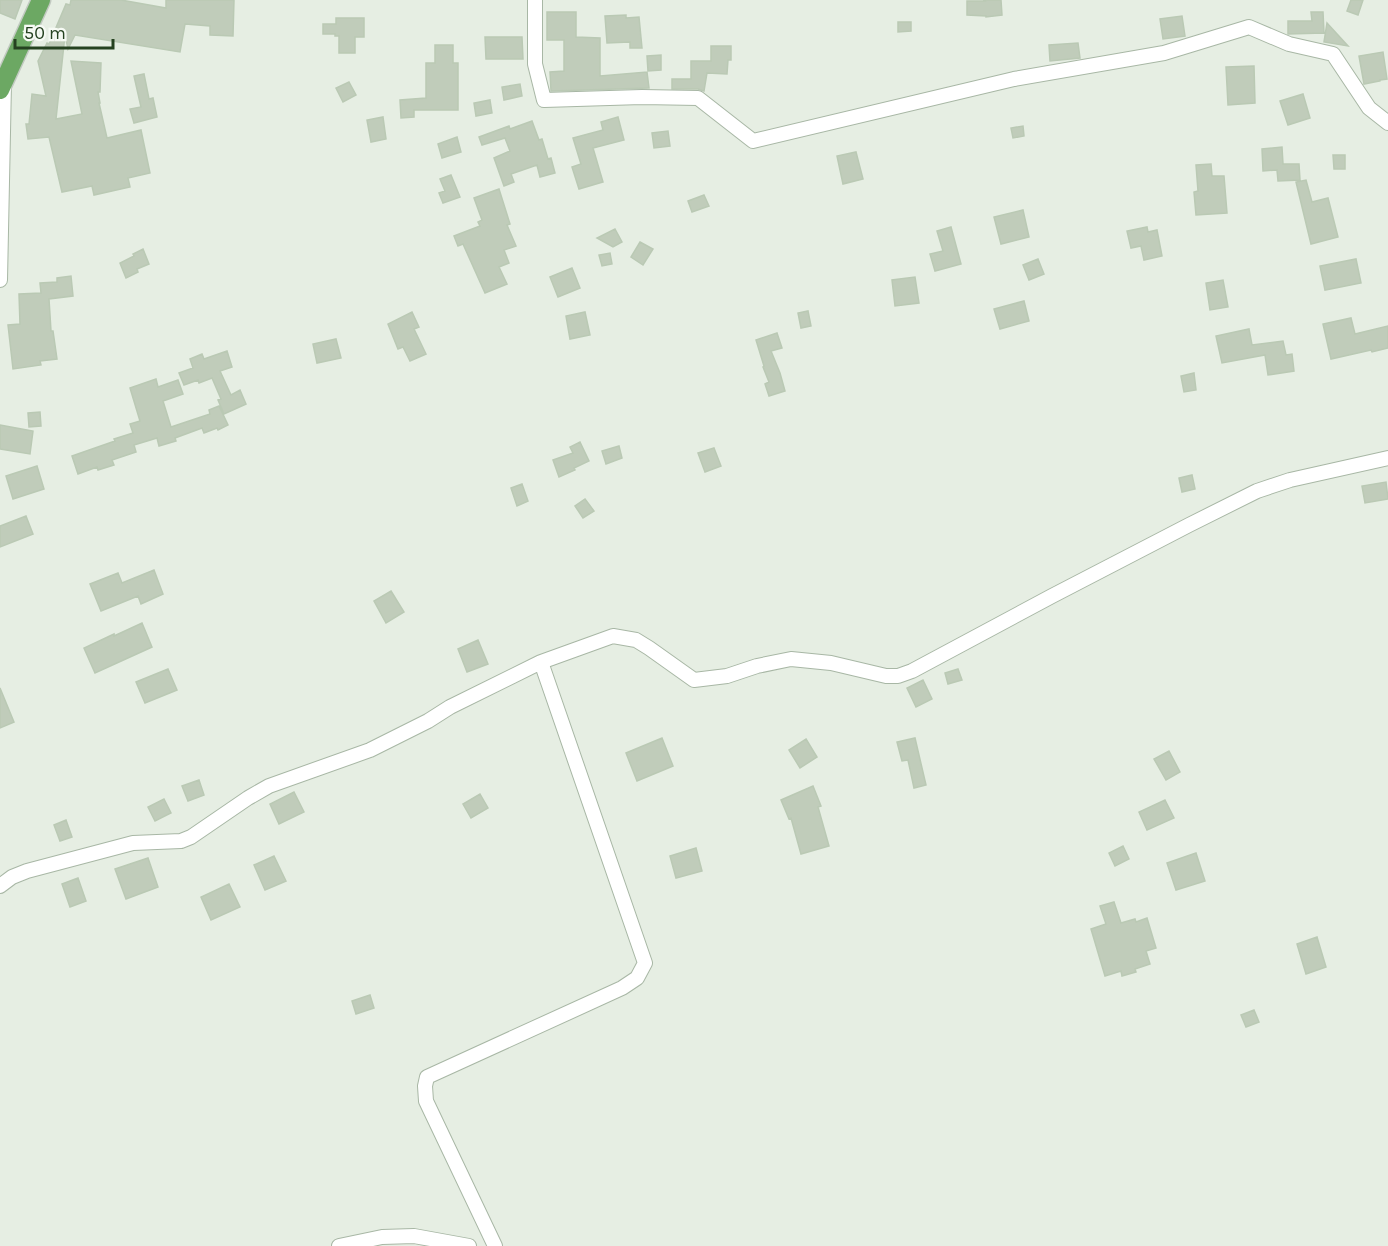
<svg xmlns="http://www.w3.org/2000/svg" width="1388" height="1246" viewBox="0 0 1388 1246" font-family="Karla,sans-serif">
<style>
.building{fill:#c0ccba;stroke:#bac9b4;stroke-width:1.5}
.lines{fill:none;stroke-linecap:round;stroke-linejoin:round}
.street-casing{stroke:#a8b7a5;stroke-width:16}
.primary-casing{stroke:#c2cac1;stroke-width:21}
.street{stroke:#fff;stroke-width:14}
.primary{stroke:#6ca863;stroke-width:18}
</style>
<rect width="100%" height="100%" fill="#e6eee3"/>
<path class="building" d="M0 0H22L15 19 0 13Z
M71 0H121L166 8V0H234L233 36 210 35V26L185 24 180 52 75 35 68 49 65 35 56 119 82 114 71 61 101 63 100 92H98L100 103H99L107 138 141 130 150 173 128 178 130 187 94 195 92 186 62 192 49 137 28 139 26 124H29L32 94 46 96 38 61 47 43 49 44 66 4 70 5Z
M984 0H1001L1002 15 986 17V16L967 15V1H985Z
M1351 0H1363L1358 15 1347 11Z
M547 12H576V37L600 38V76L647 72 649 88 551 91 550 72 564 71V40H547Z
M1311 12H1323L1324 33 1288 34V21H1312Z
M626 15V18L639 17 642 48H630V42L607 43 605 16Z
M1182 16 1185 36 1163 39 1160 19Z
M336 18H364V37H355V53H339V36H335V34H323V24H336Z
M898 22H911V31L898 32Z
M1327 23 1348 46 1324 42Z
M485 37H522L523 59H486Z
M1078 43 1080 58 1050 61 1049 45Z
M435 45H453V63H458V110H414V117L401 118 400 100 426 98V63H435Z
M711 46H731V60H728L727 74 707 73 704 91 698 89H672V79H691V61H711Z
M1383 52 1387 79 1380 80V81L1364 84 1359 56Z
M661 55V70L648 71 647 56Z
M1254 66 1255 103 1228 105 1226 67Z
M144 74 149 99 153 98 157 117 134 123 130 109 141 107 134 76Z
M349 82 356 95 343 102 336 88Z
M520 84 522 96 504 100 502 87Z
M1303 94 1310 118 1288 125 1280 101Z
M490 100 492 113 476 116 474 103Z
M383 117 386 139 371 142 367 120Z
M618 117 624 140 593 148 603 182 579 189 572 167 581 164 573 138 603 130 601 122Z
M532 121 539 140 542 139 548 159 551 158 555 173 540 177 537 165 511 174 514 182 504 186 494 158 510 151 505 138 482 145 479 137 509 126 510 129Z
M1023 126 1024 136 1013 138 1011 128Z
M668 131 670 146 654 148 652 133Z
M457 137 461 152 442 158 438 144Z
M1282 147 1283 164H1299L1300 180 1278 181 1277 170 1263 171 1262 149Z
M856 152 863 179 843 184 837 156Z
M1333 155H1345V169H1334Z
M1211 164 1212 176H1224L1227 213 1196 215 1194 192 1198 191 1196 165Z
M451 175 460 197 443 203 439 193 445 191 440 179Z
M1306 180 1312 202 1328 198 1338 237 1311 244 1296 182Z
M499 189 510 224 507 225 516 246 504 250 509 263 499 267 507 284 485 293 463 244 458 246 454 236 480 226 478 222 482 220 474 198Z
M704 195 709 206 692 212 688 201Z
M1023 210 1029 237 1001 244 994 217Z
M951 227 961 264 935 271 930 254 943 251 937 231Z
M1147 227 1148 232 1157 230 1162 256 1144 260 1141 246 1131 248 1127 231Z
M615 229 622 242 613 247 597 238Z
M640 242 653 249 643 265 631 257Z
M143 249 149 264 137 269 138 272 126 278 120 263 134 256 133 254Z
M610 253 612 264 602 266 599 255Z
M1038 259 1044 274 1029 280 1023 265Z
M1356 259 1361 283 1325 290 1320 266Z
M572 268 580 288 558 297 550 277Z
M71 276 73 296 49 299 51 331H53L57 359 40 361 41 365 13 369 8 325 20 324 19 294 41 293 40 283 57 282V278Z
M915 277 919 303 895 306 892 280Z
M1223 280 1228 307 1210 310 1206 283Z
M1024 301 1029 321 1000 329 994 309Z
M808 311 811 326 801 328 798 313Z
M412 312 419 327 414 329 426 354 410 361 403 347 398 349 388 324Z
M585 312 590 335 570 339 566 316Z
M1351 318 1355 334 1388 326V348L1372 352 1371 350 1331 359 1323 324Z
M1249 329 1252 345 1283 341 1286 355 1292 354 1294 371 1268 375 1265 355 1222 363 1216 336Z
M777 333 782 348 771 351 780 373 785 391 769 396 765 384 769 382 763 367 764 366 756 340Z
M336 339 341 358 317 363 313 344Z
M227 351 232 367 220 371 231 395 240 390 246 404 224 414 218 400 221 399 212 378 199 383 198 380 184 385 179 373 193 368 190 359 202 354 204 359Z
M1194 373 1196 390 1184 392 1181 376Z
M156 379 158 387 178 380 183 394 163 401 171 427 210 414 209 410 219 406 228 425 218 430 217 428 204 433 202 428 175 438 176 441 159 446 157 438 134 445 136 452 112 460 114 465 98 470 97 467 78 474 72 456 115 441 114 439 133 433 130 424 140 421 130 388Z
M40 412 41 426 29 427 28 413Z
M0 425 33 431 30 454 0 449Z
M580 442 589 461 574 468 575 470 559 477 553 460 573 453 570 447Z
M619 446 622 458 606 464 602 451Z
M714 448 721 466 705 472 698 453Z
M37 466 44 489 13 499 6 476Z
M1192 475 1195 489 1182 492 1179 478Z
M1386 482 1388 499 1365 503 1362 486Z
M522 484 528 501 517 506 511 488Z
M585 499 594 511 583 518 575 506Z
M26 516 33 534 0 547V526Z
M154 570 163 594 141 604 138 596 101 611 90 584 118 573 122 583Z
M391 591 404 612 386 623 374 601Z
M142 623 152 647 95 673 84 648 114 634V636Z
M478 640 488 664 467 672 458 649Z
M168 669 177 690 145 703 136 682Z
M958 669 962 680 948 684 945 673Z
M923 680 932 699 916 707 907 688Z
M0 688 14 722 0 728Z
M662 738 673 766 637 781 626 753Z
M915 738 926 785 914 788 908 760 902 761 897 742Z
M806 739 817 757 800 768 789 750Z
M1169 751 1180 772 1166 780 1154 759Z
M199 780 204 795 188 801 182 786Z
M813 786 821 806 818 807 829 846 801 854 791 818 789 819 781 800Z
M294 792 304 812 279 824 270 804Z
M480 794 488 808 471 818 463 804Z
M164 799 171 813 155 821 148 807Z
M1165 800 1174 818 1147 830 1139 812Z
M66 820 72 837 60 841 54 825Z
M1123 846 1129 859 1115 866 1109 853Z
M696 848 702 871 676 878 670 856Z
M1196 853 1205 881 1176 890 1167 863Z
M274 856 286 881 265 890 254 865Z
M148 858 158 887 126 899 115 869Z
M78 878 86 901 70 907 62 884Z
M229 884 240 907 211 920 201 897Z
M1114 902 1121 923 1135 919 1136 922 1147 918 1156 948 1146 951 1150 964 1135 969 1136 972 1122 976 1121 971 1105 976 1091 929 1106 924 1100 906Z
M1317 937 1326 967 1306 974 1297 944Z
M370 995 374 1008 356 1014 352 1001Z
M1254 1010 1259 1022 1246 1027 1241 1015Z"/>
<g class="lines">
<defs>
<path id="street" d="M535 0V64L544 100 642 97 698 98 753 141 1014 79 1164 53 1249 27 1289 44 1333 54 1369 108 1388 123
M0 280 4 83
M0 886 12 877 27 871 133 843 181 841 191 837 248 798 269 786 370 750 428 721 450 707 541 662
M339 1246 382 1237 414 1236 469 1246
M495 1246 426 1101 425 1086 427 1077 622 988 637 978 645 963 541 662 613 636 636 640 649 648 694 680 727 676 757 666 791 659 831 663 886 676H898L912 671 1052 596 1189 525 1257 491 1290 480 1388 458"/>
<path id="primary" d="M0 90 41 0"/>
</defs>
<use href="#street" class="street-casing"/>
<use href="#primary" class="primary-casing"/>
<use href="#street" class="street"/>
<use href="#primary" class="primary"/>
</g>
<path d="M15 39v9h98v-9" fill="none" stroke="#254220" stroke-width="3"/>
<text x="24" y="39" font-size="18" fill="#254220" stroke="#f6faf4" stroke-width="4.5" paint-order="stroke">50 m</text>
</svg>
